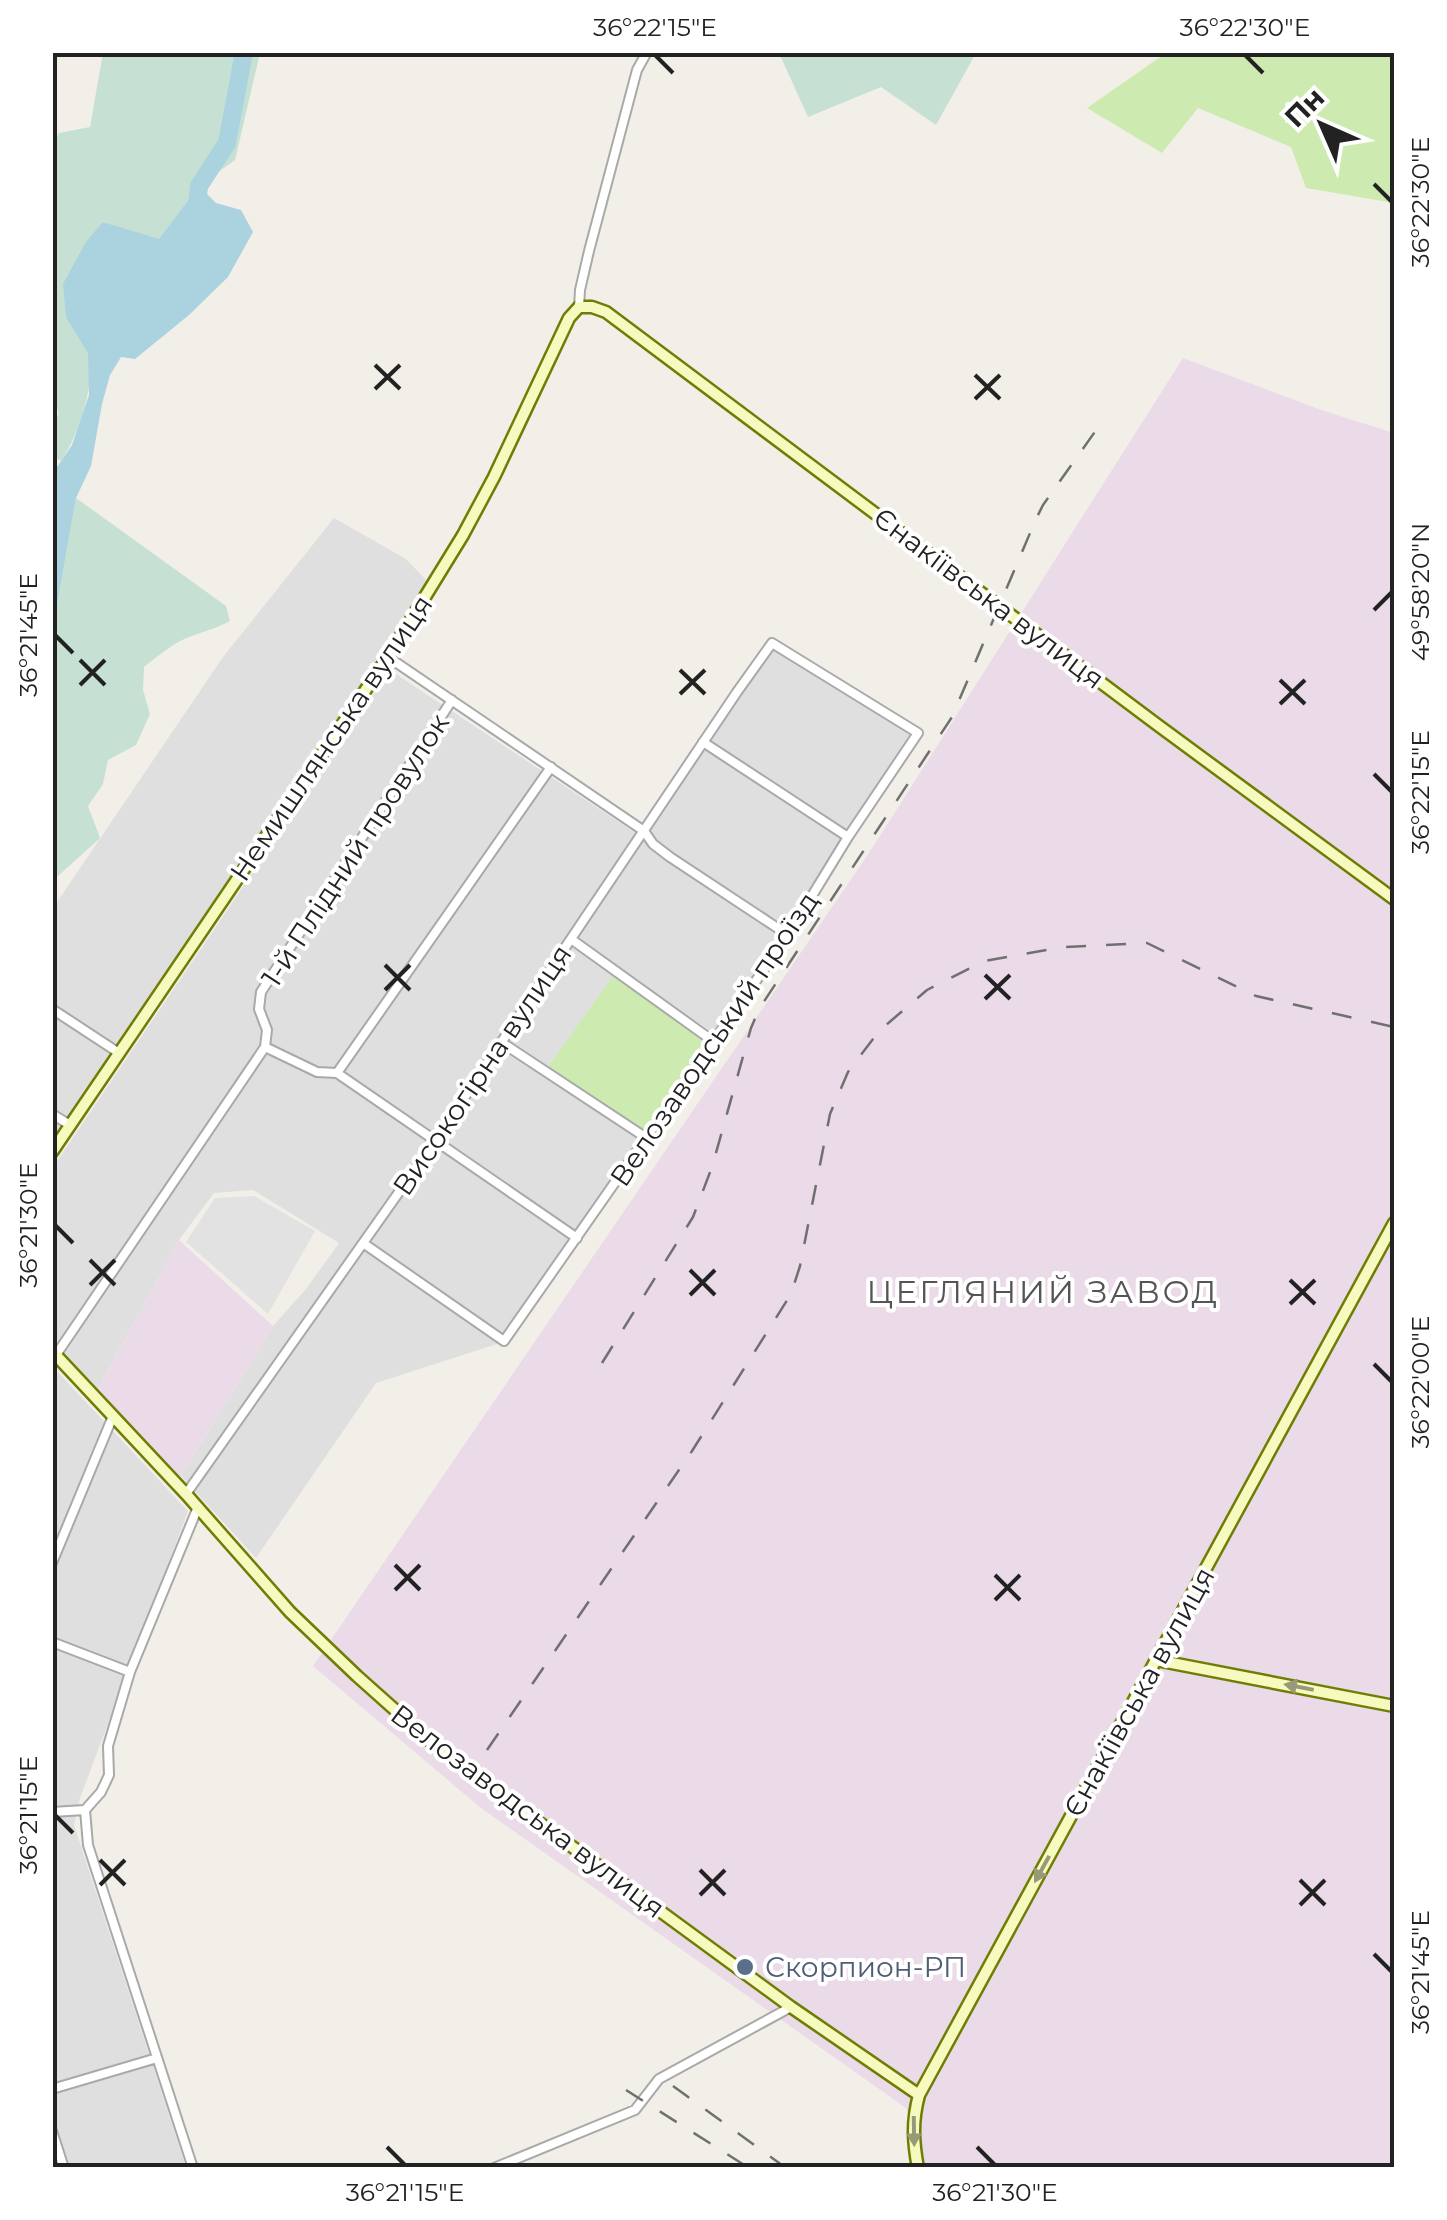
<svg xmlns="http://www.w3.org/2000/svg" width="1447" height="2220" viewBox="0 0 1447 2220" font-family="Montserrat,sans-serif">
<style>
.residential{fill:#e0dfdf}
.industrial{fill:#ebdbe8}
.grass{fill:#cdebb0}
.wetland{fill:#c6e0d4}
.parking{fill:#e2e2e2}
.water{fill:#aad3df}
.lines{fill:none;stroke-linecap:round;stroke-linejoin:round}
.river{stroke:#aad3df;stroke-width:18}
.street-casing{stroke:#a9a9a9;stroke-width:12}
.secondary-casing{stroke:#707d05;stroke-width:15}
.street{stroke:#fff;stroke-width:8}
.secondary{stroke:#f7fabf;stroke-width:10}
.rail{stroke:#707070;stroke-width:2.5;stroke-dasharray:20 20;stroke-linecap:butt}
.oneway{fill:#979978}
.ticks{fill:none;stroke:#222;stroke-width:4}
.service-dot{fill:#5c6f8a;stroke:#fff;stroke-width:4}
.labels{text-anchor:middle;stroke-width:8;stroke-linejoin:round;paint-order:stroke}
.street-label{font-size:28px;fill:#222;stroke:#fff}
.service-label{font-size:28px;fill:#4e5e75;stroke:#fff;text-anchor:start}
.quarter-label{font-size:32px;letter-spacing:2.5px;fill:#555;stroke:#fff}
.neatline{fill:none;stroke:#222;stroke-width:4}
.ticks-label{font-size:25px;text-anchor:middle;fill:#222}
</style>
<rect width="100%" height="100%" fill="#f2efe9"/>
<path class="residential" d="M334 518 406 559 429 583 53 1141V908L223 657Z
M773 647 911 733 851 823 795 914 713 1033 620 968 542 1075 640 1141 497 1344 376 1383 256 1558 181 1476 273 1326 306 1289 339 1243 253 1190 214 1193 179 1240 98 1389 53 1340V1167L390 670 643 838Z
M52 1366 188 1511 80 1798 74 1825 186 2167H53Z"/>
<path class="industrial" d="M1183 358 1321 410 1394 433V2167H925L922 2151 906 2108 481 1808 313 1666 871 850Z
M179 1240 273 1326 179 1479 96 1393Z"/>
<path class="grass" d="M1166 53H1394V203L1306 188 1291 147 1198 108 1162 153 1087 108Z
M613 976 704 1039 706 1045 649 1130 642 1131 547 1068Z"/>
<path class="wetland" d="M103 53H260L235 160 199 186 159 240 103 222 67 317C73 328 84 340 88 352 97 382 78 436 61 461L53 456 52 424 59 414 52 389 53 147 59 133 90 127Z
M779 53 780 52 976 53 936 125 881 87 808 117Z
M76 498 226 606 230 621C217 628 205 631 192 636 174 642 158 656 144 667L143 690 150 714 136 745 108 760 103 784 88 806 100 838 58 876 52 875V758L55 749 53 628Z"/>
<path class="parking" d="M254 1196 315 1231 268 1314 186 1242 215 1198Z"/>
<path class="water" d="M199 186 216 203 241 210 253 232 228 277 189 315 135 359 121 357 110 375 102 404 91 466 76 498 53 628V473L72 445 89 395 88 353 66 317 63 284 86 242 103 222 159 239Z"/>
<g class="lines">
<path class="river" d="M197 207 199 186 227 143 244 52"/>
<defs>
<path id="street" d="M579 307 580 290 589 251 637 70 647 52
M388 657 644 831 653 844 670 857 788 935
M703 742 848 837
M571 939 713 1041
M52 1009 119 1053
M501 1042 648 1139
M265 1047 317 1072 337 1073 577 1238
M337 1073 551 767
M52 1114 70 1125
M56 1355 265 1047 267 1030 259 1009 261 992 452 700
M186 1494 435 1141 737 692 772 643 918 733 848 837 788 935 504 1341 363 1243
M52 1563 113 1416
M52 1642 130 1672
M52 1812 85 1810
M52 2089 157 2058
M52 2131 64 2168
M193 2168 88 1845 85 1810 101 1792 109 1775 108 1746 130 1672 198 1507
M494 2168 635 2110 659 2079 791 2007"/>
<path id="secondary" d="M52 1152 388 657 463 535 494 477 569 318 579 307H592L606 312 1159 726 1394 899
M52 1351 186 1494 290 1612 357 1676 440 1750 791 2007 919 2095
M1156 1660 1394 1706
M918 2168C913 2141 912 2121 919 2095L1394 1223"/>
</defs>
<use href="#street" class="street-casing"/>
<use href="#secondary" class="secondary-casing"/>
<use href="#street" class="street"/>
<use href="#secondary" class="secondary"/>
<path class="rail" d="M602 1363 693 1217 712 1167 751 1028 759 1009 952 717 1036 519 1043 505 1099 426
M487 1750 692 1451 791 1294 800 1266 830 1114 848 1072 879 1031 927 990 984 961 1064 947 1147 943 1256 996 1394 1027
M673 2086 786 2168
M626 2090 749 2168"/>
</g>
<defs><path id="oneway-solid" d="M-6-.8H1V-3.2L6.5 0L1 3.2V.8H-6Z" transform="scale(2.5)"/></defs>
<g class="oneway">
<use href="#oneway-solid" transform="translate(1299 1687) rotate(-169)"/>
<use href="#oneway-solid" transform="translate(1042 1869) rotate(119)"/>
<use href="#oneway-solid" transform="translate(914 2131) rotate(89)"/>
</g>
<path class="ticks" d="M655 55 673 73M1245 55 1263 73M1374 184 1392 202M375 365 400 389M975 375 1000 399M375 389 400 365M975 399 1000 375M1374 610 1392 592M55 635 73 653M80 660 105 685M680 670 705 694M1280 680 1305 704M80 685 105 660M680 694 705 670M1280 704 1305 680M1374 774 1392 792M385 965 410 990M985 975 1010 999M385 990 410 965M985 999 1010 975M55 1225 73 1243M90 1260 115 1285M690 1270 715 1295M1290 1280 1315 1304M90 1285 115 1260M690 1295 715 1270M1290 1304 1315 1280M1374 1364 1392 1382M395 1565 420 1590M995 1575 1020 1600M395 1590 420 1565M995 1600 1020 1575M55 1815 73 1833M100 1860 125 1885M700 1870 725 1895M1300 1880 1325 1905M100 1885 125 1860M700 1895 725 1870M1300 1905 1325 1880M1374 1954 1392 1972M387 2147 405 2165M977 2147 995 2165"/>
<circle class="service-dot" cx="745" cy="1967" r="10"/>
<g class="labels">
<g class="street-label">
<text transform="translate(989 598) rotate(37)" y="10">Єнакіївська вулиця</text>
<text transform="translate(331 738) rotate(-56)" y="10">Немишлянська вулиця</text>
<text transform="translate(355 850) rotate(-57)" y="10">1-й Плідний провулок</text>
<text transform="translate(714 1039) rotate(-56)" y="10">Велозаводський проїзд</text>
<text transform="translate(482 1070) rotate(-56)" y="10">Високогірна вулиця</text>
<text transform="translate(1139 1692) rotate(-61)" y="10">Єнакіївська вулиця</text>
<text transform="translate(528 1811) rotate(37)" y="10">Велозаводська вулиця</text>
</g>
<g class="service-label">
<text x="765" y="1977">Скорпион-РП</text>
</g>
<g class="quarter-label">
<text x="1043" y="1303">ЦЕГЛЯНИЙ ЗАВОД</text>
</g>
</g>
<rect width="1447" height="2220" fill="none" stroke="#ffffff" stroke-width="110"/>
<g transform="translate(1322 125) rotate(315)" stroke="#ffffff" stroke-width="8" paint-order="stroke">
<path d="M0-8L18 38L0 25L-18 38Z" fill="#222222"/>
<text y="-15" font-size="28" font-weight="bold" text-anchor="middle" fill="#222222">Пн</text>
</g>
<rect x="55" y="55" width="1337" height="2110" class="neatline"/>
<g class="ticks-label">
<text x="655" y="36">36°22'15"E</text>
<text x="1245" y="36">36°22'30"E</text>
<text transform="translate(1420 202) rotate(-90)" y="9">36°22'30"E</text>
<text transform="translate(1420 592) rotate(-90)" y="9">49°58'20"N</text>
<text transform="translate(28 635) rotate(-90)" y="9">36°21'45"E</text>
<text transform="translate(1420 792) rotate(-90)" y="9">36°22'15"E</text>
<text transform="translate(28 1225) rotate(-90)" y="9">36°21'30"E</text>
<text transform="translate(1420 1382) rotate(-90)" y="9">36°22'00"E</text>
<text transform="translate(28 1815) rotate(-90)" y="9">36°21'15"E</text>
<text transform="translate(1420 1972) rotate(-90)" y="9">36°21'45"E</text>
<text x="405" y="2201">36°21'15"E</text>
<text x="995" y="2201">36°21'30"E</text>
</g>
</svg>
